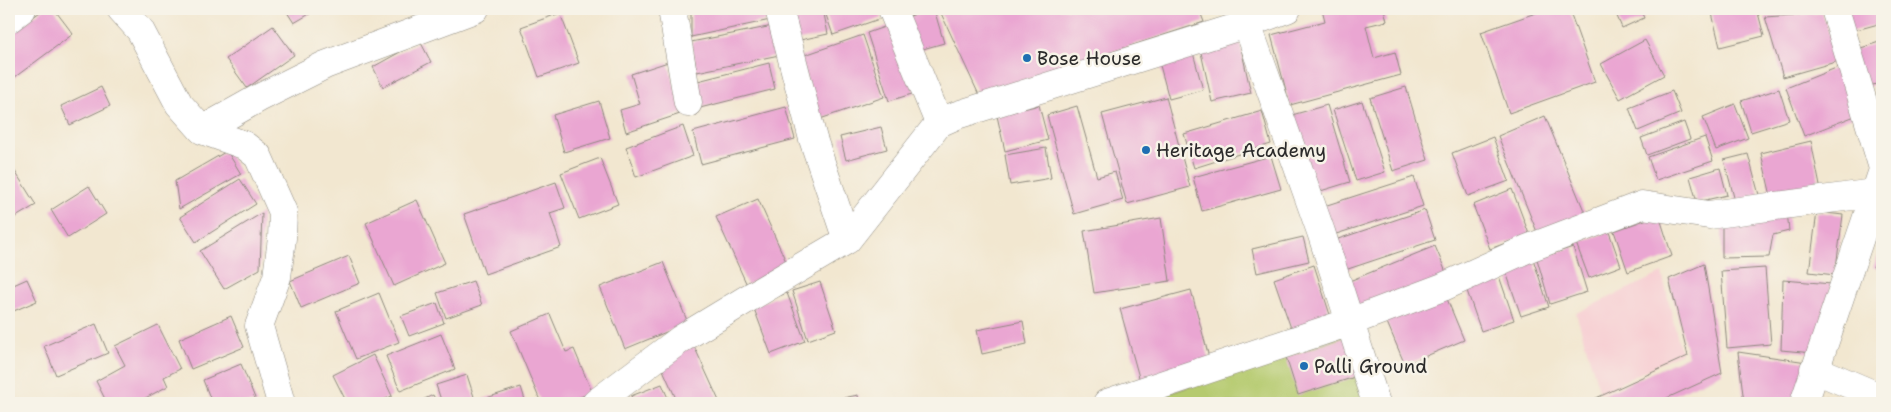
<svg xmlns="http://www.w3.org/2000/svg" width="1891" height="412" viewBox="0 0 1891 412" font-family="'Shantell Sans',sans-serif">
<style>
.built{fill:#f7cfd3}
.green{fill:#b5ca6e;stroke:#707a4c}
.building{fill:#eaa6d2}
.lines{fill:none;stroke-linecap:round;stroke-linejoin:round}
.street-casing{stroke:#8e897e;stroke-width:29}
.street{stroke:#fff;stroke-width:28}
.poi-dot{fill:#1f6fb2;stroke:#f7f3e8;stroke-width:2}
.labels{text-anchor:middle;stroke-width:5;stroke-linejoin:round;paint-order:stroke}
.poi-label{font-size:19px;fill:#2b2b2b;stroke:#f7f3e8;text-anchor:start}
</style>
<rect width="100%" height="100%" fill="#f7f3e8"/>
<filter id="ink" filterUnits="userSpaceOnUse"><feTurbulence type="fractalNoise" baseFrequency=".02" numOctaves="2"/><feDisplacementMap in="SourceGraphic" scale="10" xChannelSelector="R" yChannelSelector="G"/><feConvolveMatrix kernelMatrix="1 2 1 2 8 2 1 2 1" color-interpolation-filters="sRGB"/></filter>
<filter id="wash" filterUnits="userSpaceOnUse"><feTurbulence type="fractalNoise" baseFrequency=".0096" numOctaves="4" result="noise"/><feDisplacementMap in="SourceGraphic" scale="20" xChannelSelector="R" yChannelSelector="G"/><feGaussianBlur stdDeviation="1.12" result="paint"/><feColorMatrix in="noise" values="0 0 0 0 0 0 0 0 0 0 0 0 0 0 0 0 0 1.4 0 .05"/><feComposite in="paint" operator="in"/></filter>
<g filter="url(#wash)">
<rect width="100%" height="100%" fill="#f2e7d0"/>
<path class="built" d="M1662 273 1681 353 1600 393 1576 313Z"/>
<path class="green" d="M1348 334 1366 403H1139Z"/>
<g id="blocks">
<path class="building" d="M44 9H54L73 34 11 80 9 77V35Z
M285 9H318L294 23Z
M691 9H773L775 19 691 37Z
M799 9H823L828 34 791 42 785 12Z
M824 9H879L882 18 833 35Z
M934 9 944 43 916 51 906 17Z
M939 9H1199L1204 22 979 95Z
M1322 9H1384L1387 21 1366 26 1374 58 1395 52 1401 75 1290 105 1271 35 1325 21Z
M1547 9H1569L1595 82 1509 113 1481 32Z
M1614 9H1640L1644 18 1622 28Z
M1711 9H1757L1764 36 1720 47Z
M1845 9H1882V23L1849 32Z
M560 13 579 63 539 77 521 27Z
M1822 13 1839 61 1783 77 1765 17Z
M893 24 915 93 889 101 867 33Z
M778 25 784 54 697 72 691 42Z
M273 26 294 55 247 88 226 59Z
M863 35 884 97 820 119 799 57Z
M1239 39 1251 93 1212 102 1200 48Z
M1645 40 1664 75 1620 99 1601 64Z
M420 41 431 62 383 87 373 67Z
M1882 41V82L1864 88 1852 51Z
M1192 49 1203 90 1169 99 1158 58Z
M668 62 683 113 626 132 620 110 640 104 631 74Z
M769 63 775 89 696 109 690 83Z
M1841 66 1860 114 1804 136 1786 88Z
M101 87 110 106 70 125 61 106Z
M1406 87 1428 160 1393 171 1370 98Z
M1779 89 1789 120 1751 132 1741 101Z
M1672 91 1681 113 1638 131 1629 108Z
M1166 97 1190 187 1127 204 1102 114Z
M599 101 610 138 564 152 553 115Z
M1362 101 1385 172 1356 181 1333 110Z
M1735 104 1748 138 1716 150 1703 117Z
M1039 105 1048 140 1005 151 997 116Z
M1327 105 1350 182 1314 193 1292 115Z
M1077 106 1097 177 1115 172 1123 200 1074 214 1047 115Z
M786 107 795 139 701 164 693 132Z
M1262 111 1271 144 1194 168 1184 134Z
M1545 116 1585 213 1537 232 1498 136Z
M1684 122 1690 139 1647 155 1641 138Z
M683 126 693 156 636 177 626 147Z
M881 127 887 149 846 160 840 137Z
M1493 137 1509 181 1468 196 1452 153Z
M1705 137 1713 161 1656 180 1648 157Z
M1811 141 1821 191 1771 196 1761 153Z
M1046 148 1051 178 1010 185 1005 155Z
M227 151 241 174 179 209 175 181Z
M1748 154 1759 195 1735 201 1724 160Z
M1271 156 1281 189 1202 211 1193 177Z
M600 158 618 204 579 219 561 173Z
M11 165 36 205 9 221V166Z
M1720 168 1727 195 1697 202 1690 177Z
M1414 177 1423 206 1330 236 1321 207Z
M240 179 256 204 196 242 180 217Z
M556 182 565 208 550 213 561 247 485 274 464 214Z
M89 186 106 214 68 238 51 210Z
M1512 189 1529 234 1490 249 1473 205Z
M758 199 788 266 747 285 716 217Z
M417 200 445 263 394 286 366 223Z
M1425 210 1435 240 1342 271 1332 241Z
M1787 211 1789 231 1773 235 1769 257 1722 258V224Z
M1817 212 1843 215 1835 275 1809 272Z
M262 213 260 269 224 289 200 251Z
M1659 215 1672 256 1628 272 1614 231Z
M1161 218 1170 281 1094 293 1084 231Z
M1609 232 1621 266 1589 278 1576 243Z
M1303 237 1309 261 1257 273 1252 249Z
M1435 246 1448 277 1360 314 1347 282Z
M1573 247 1587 292 1550 304 1537 259Z
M1882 248V271L1873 267Z
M349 256 360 283 301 308 290 281Z
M1533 259 1549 307 1521 316 1505 269Z
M663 262 688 323 625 349 600 287Z
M1704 264 1722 373 1656 403H1593L1592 400 1688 356 1669 279Z
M1314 265 1332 321 1293 334 1274 279Z
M1765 268 1771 344 1727 348 1721 271Z
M1498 273 1514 320 1481 331 1465 285Z
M27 279 37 301 9 313V287Z
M1783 280 1832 284 1813 353 1781 350Z
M473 281 482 305 446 318 437 293Z
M820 282 836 330 808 340 792 291Z
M1191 290 1210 361 1140 381 1120 309Z
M379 293 399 342 356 359 336 311Z
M787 293 805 341 771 354 753 306Z
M1445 294 1464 340 1405 365 1386 320Z
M437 303 444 323 409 336 401 316Z
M550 314 566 352 574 349 592 392 566 403H541L511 331Z
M231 316 244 347 191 369 179 339Z
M1023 321 1027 344 982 354 977 330Z
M96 324 108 353 56 375 44 346Z
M158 325 180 369 164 377 168 386 136 403H107L96 381 125 365 115 346Z
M441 334 455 369 400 391 386 356Z
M1346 337 1358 376 1298 395 1286 357Z
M694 346 720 403H678L659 361Z
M1738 352 1807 362 1800 403H1744Z
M373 355 392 396 377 403H347L333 375Z
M241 364 257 403H212L203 380Z
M467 375 476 403H442L436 385Z
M662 384 670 403H634L631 396Z
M521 387 526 403H485L483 399Z
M433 395 437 403H416Z
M858 395 859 403H834L833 400Z
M1827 397 1841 403H1824Z"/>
</g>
</g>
<g filter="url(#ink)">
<use href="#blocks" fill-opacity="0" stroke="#8e897e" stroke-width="1"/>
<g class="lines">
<defs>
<path id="street" d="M121 9 140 30 179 104 202 130 244 145 258 156 283 212 282 238 277 277 259 326 281 403
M675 9 673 15 688 103
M779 9 813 139 847 240
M1287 9 1247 24 1321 232 1376 403
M1835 9 1882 165
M9 19 22 9
M939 123 957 115 1247 24
M202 130 259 98 325 65 475 9
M1814 369 1882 398
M596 403 681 339 747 299 847 240 939 123 892 9
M1107 403 1350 322 1443 287 1529 248 1642 205 1709 215 1874 193
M1804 403 1882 173"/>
</defs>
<use href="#street" class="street-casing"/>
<use href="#street" class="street"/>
</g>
</g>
<g class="poi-dot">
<circle cx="1027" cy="58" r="5"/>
<circle cx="1146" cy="150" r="5"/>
<circle cx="1304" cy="366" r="5"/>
</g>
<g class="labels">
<g class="poi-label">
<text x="1037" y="65">Bose House</text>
<text x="1156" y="157">Heritage Academy</text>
<text x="1314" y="373">Palli Ground</text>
</g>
</g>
<rect width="1891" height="412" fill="none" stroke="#f7f3e8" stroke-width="30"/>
</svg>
